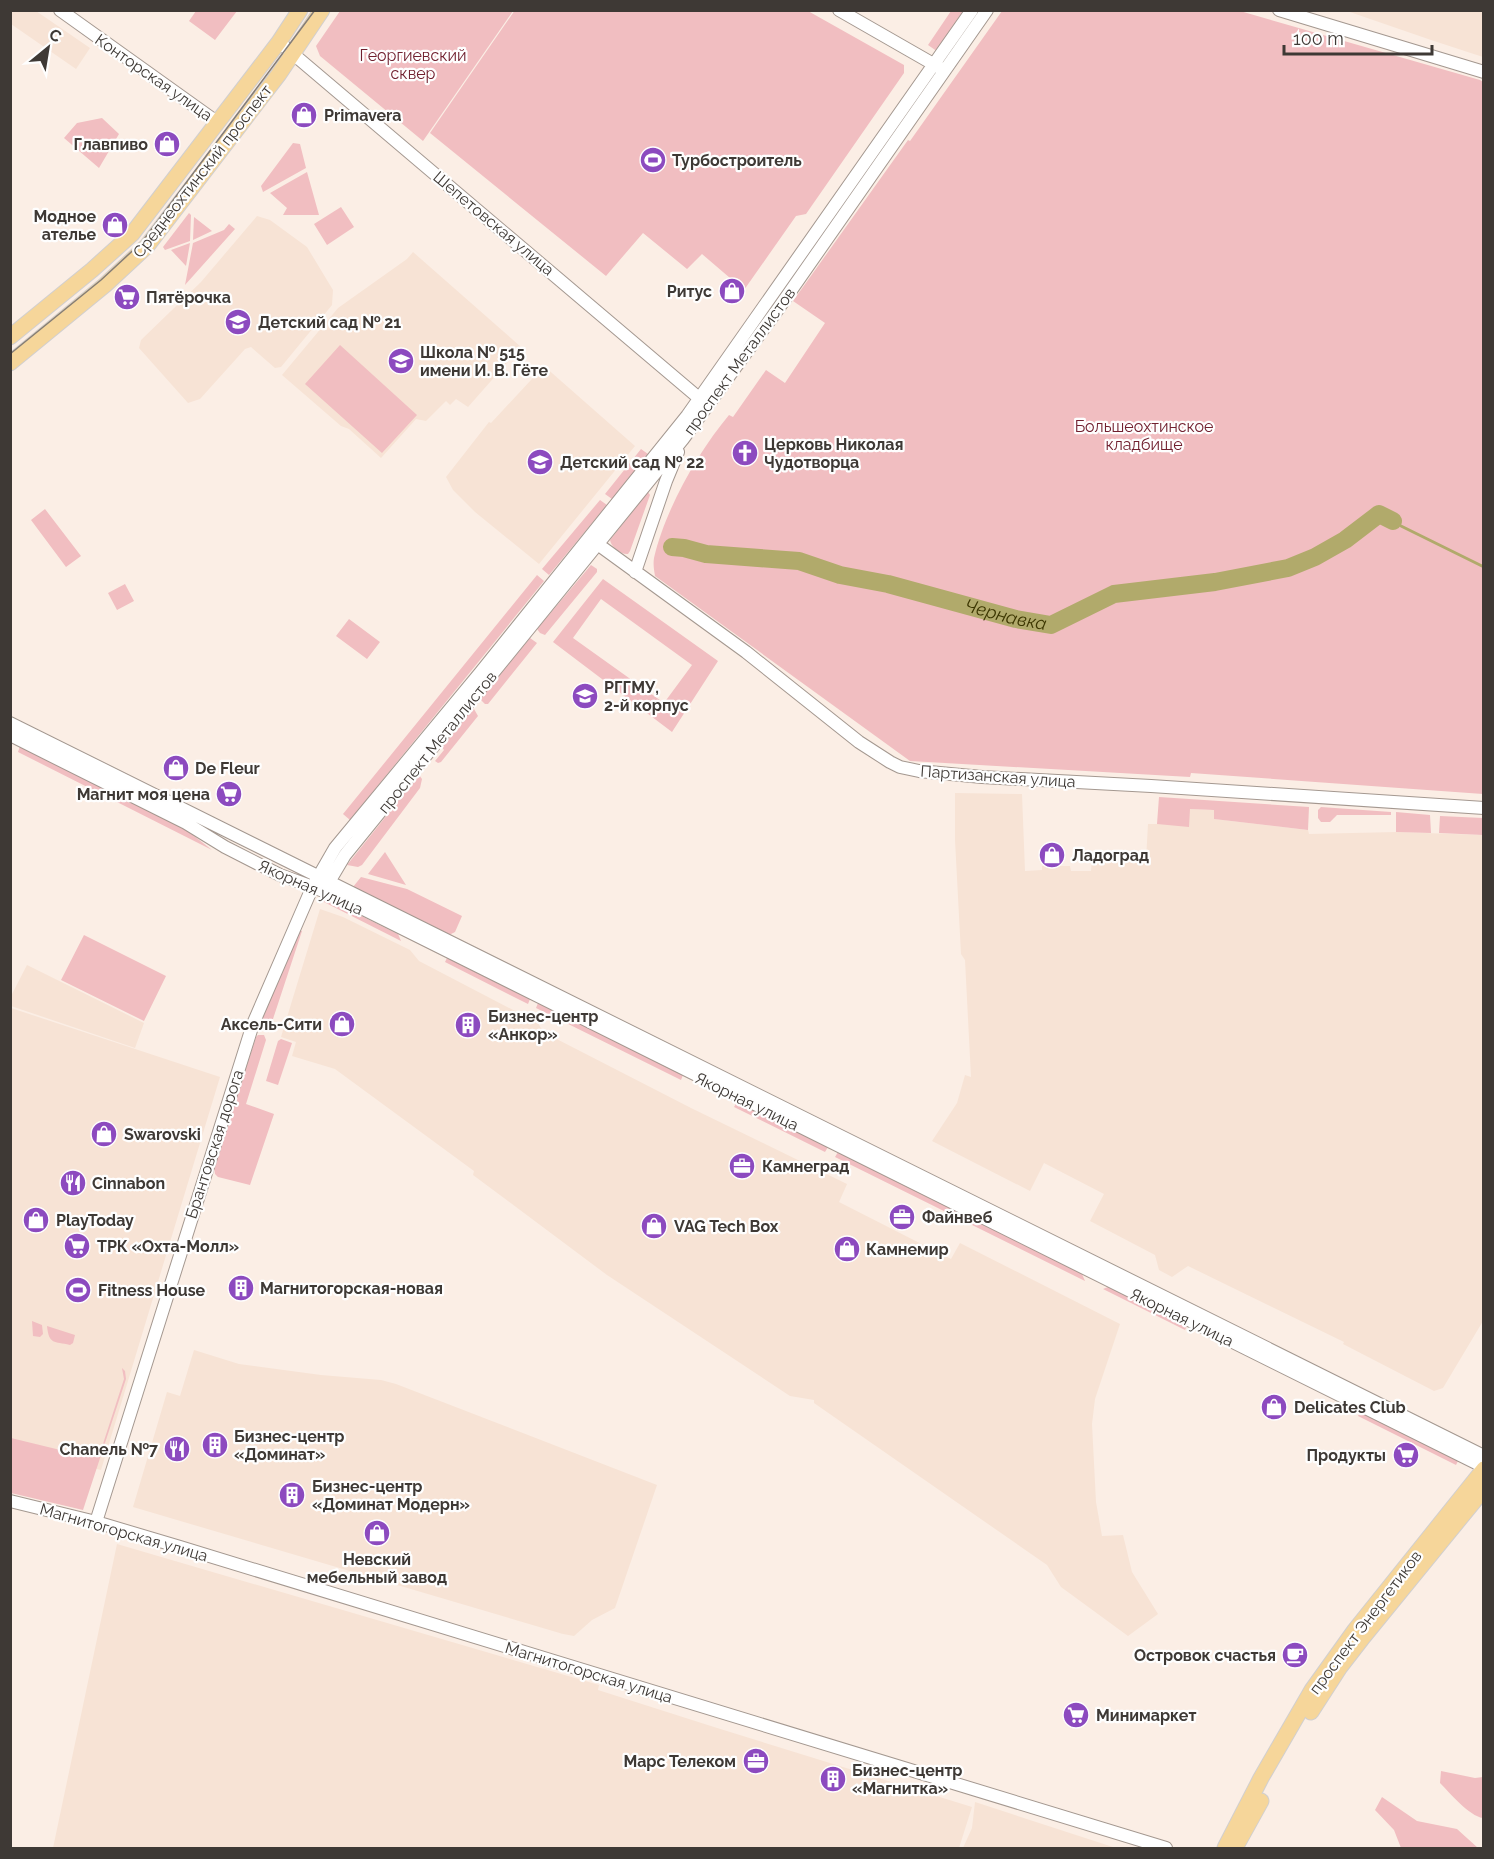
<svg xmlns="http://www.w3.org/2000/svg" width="1494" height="1859" viewBox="0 0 1494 1859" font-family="Raleway,sans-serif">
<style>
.built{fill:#f7e3d5}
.green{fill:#f1bec1;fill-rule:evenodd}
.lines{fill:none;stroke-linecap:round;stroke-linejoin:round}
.stream{stroke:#b1aa6b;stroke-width:3}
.river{stroke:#b1aa6b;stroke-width:18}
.minor-casing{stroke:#a49890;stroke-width:14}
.major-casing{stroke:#d1cfcf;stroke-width:17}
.minor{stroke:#fff;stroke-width:12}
.major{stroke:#f6d69a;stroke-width:15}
.tram{stroke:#847d77;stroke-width:1.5}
.labels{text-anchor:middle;stroke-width:4.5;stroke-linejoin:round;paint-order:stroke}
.park-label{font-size:16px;fill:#71202f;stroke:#fefefe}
.street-label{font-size:16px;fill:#3e3935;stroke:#fefefe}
.poi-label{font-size:16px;font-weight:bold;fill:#3e3935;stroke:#fefefe;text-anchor:start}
.water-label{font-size:18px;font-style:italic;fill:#3c3601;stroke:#fefefe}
</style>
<rect width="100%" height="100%" fill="#fbeee5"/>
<path class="built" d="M11 10 36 11 90 48 76 69 11 24Z
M1347 11H1483V57L1431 40Z
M257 216 270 220 307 247 333 290 332 305 281 367 275 368 251 347 245 349 200 399 188 403 139 348 141 340 201 282Z
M413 252 521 347 468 407 456 399 450 405 446 401 426 421 416 419 381 458 349 429 341 426 282 375 338 308 407 259Z
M544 366 635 446 539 564 475 512 453 490 446 477 489 422 491 423Z
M955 793 1022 794 1025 871 1042 870V866H1070L1071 871H1091L1092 860H1146L1148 824H1157L1190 809 1214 810V819L1308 830 1309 834 1396 832 1483 835V1321L1443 1388 1434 1391 1343 1344 1344 1342 1188 1266 1172 1277 1159 1270 1155 1255 1090 1221 1104 1194 1044 1163 1030 1191 932 1141 957 1103 965 1075 971 1077 965 960 961 954 955 840Z
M320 909 343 917 410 950 419 961 538 1023 543 1032 691 1108 847 1184 839 1202 951 1259 960 1243 1120 1324 1095 1399 1092 1424 1096 1502 1102 1536 1123 1535 1132 1572 1158 1614 1128 1636 1061 1587 1047 1565 814 1403V1400L790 1396 607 1275 473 1175 474 1171 335 1069 292 1056 296 1042 281 1037Z
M27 965 144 1023 135 1048 11 1006V996Z
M11 1008 220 1077 101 1470 11 1448Z
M194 1350 239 1364 321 1375 381 1380 396 1384 657 1485 615 1608 592 1620 574 1636 563 1634 133 1507 167 1392 180 1396Z
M117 1544 599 1685 598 1690 714 1727 972 1807 959 1848H53Z
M975 1802 1116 1848H963L972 1828Z"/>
<path class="green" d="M515 10 808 11 904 65V73L806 214 796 216 744 290 702 254 687 269 643 233 606 276 430 133Z
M196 11V10L237 11 215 40 189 21Z
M340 11V10L513 11 423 141 320 56 316 46Z
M951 11H960L964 13 938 52 928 45Z
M1002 11H1240L1480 80 1483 82V794L1191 773 1190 777 910 761 655 576C654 570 653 564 654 558 665 510 698 452 729 415L733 417 766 370 785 383 825 323 793 301 908 140 910 141Z
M102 118 119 134 99 168 64 138 77 123Z
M293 143 300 144 306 168 263 192 261 186Z
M307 172 319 215H283L287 208 270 193Z
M341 207 354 227 327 245 314 224Z
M189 213 191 215 190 241 165 250 163 247Z
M194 217 212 231 193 240Z
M229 224 235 229 185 285 193 243 224 230Z
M190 243 186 266 171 250Z
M340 345 417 415 382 453 305 384Z
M641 449 648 454 612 499 605 494Z
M648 492 650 495 630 551 628 554C621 555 611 547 610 540Z
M600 500 607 505 549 575 542 569Z
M45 509 81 556 66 567 31 520Z
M591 565 597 569V572L545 635 540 633 537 629Z
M537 575 544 581 350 820 343 814Z
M603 579 718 661 672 732 553 642ZM601 599 692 665 664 703 573 638Z
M125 584 134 601 117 610 108 593Z
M349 619 380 642 367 659 336 636Z
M530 638 537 643 488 704H485L480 699Z
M474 709 478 716 441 762 438 763 435 761 444 750 441 746 471 710Z
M20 746 184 828 212 850 18 752Z
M419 775 422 779 420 788 362 865 358 867 347 865Z
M1159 797 1309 807 1308 830 1214 819V810L1190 809 1189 827 1157 824Z
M1321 807 1391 812V815H1337L1330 822H1321L1318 818V810Z
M1396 812 1430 815 1431 833 1396 832Z
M1440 816 1483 818V835L1439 833Z
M385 852 406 885 368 874Z
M361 877 407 889 462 916 455 932 449 935 353 887Z
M320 900 333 902 398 934 401 941Z
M299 930 302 931 272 1022 266 1025 263 1023 262 1018Z
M84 935 166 976 144 1021 61 980Z
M447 958 530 999 528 1004 445 962Z
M538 1003 683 1075 681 1080 536 1008Z
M258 1035H264L266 1040 246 1104 274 1114 250 1185 218 1177 215 1174 214 1167 256 1037Z
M281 1039 292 1043 278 1085 266 1081 278 1041Z
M737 1102 828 1147 825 1152 734 1107Z
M838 1152 1082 1274 1085 1281 835 1157Z
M1108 1287 1187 1326 1185 1330 1103 1289Z
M32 1321 42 1325 43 1334 40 1337 33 1336Z
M47 1326 75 1335 73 1343 70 1345C54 1341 49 1345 47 1326Z
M122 1368 125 1371 126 1379 83 1510 11 1493V1438L89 1457 101 1450 124 1379Z
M1360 1412 1458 1461 1456 1465 1358 1416Z
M1441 1771 1475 1778 1483 1777V1818C1469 1816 1450 1793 1440 1783Z
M1382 1797 1417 1821 1457 1829 1478 1848H1401L1394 1830 1375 1810Z"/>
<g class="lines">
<path class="stream" d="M1401 526 1484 567"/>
<path class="river" id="s1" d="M672 547 684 548 706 554 799 561 840 575 888 584 1016 619 1051 625 1114 594 1215 582 1288 568 1315 557 1345 540 1379 514 1393 521"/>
<defs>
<path id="minor" d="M60 10 218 123
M839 10 942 69
M1279 10 1484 72
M279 42 706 404
M592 540 746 652 859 742 890 762 900 767 919 771 982 777 1151 786 1484 808
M635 572 666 481 678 452
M10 723 1484 1456
M10 735 186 823 225 847 280 875 337 896 1484 1467
M321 884 329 882 345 855 683 439 778 309 987 10
M10 1501 96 1522 180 1547 1166 1848
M96 1522 253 1024 312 888 335 848 480 673 687 416 972 10"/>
<path id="major" d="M10 337 92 270 132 234 279 42 300 10
M10 363 105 285 147 246 279 74 322 10
M1311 1712 1340 1667 1364 1636 1484 1489
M1225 1848 1261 1778 1312 1690 1355 1630 1484 1469
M1235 1848 1261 1801"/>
</defs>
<use href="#minor" class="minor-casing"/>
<use href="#major" class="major-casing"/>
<use href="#minor" class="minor"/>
<use href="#major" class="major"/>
<path class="tram" d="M10 354 101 280 142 242 315 10"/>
</g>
<defs>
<symbol id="shop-disc" viewBox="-11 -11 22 22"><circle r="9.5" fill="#8c4abf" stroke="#fefefe"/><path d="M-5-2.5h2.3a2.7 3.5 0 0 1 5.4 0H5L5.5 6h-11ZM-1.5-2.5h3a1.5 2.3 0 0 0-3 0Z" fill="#fff"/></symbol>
<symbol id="stadium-disc" viewBox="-11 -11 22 22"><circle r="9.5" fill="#8c4abf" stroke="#fefefe"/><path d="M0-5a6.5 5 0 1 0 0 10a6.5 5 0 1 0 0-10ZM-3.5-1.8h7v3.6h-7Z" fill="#fff"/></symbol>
<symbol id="supermarket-disc" viewBox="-11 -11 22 22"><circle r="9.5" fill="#8c4abf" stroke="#fefefe"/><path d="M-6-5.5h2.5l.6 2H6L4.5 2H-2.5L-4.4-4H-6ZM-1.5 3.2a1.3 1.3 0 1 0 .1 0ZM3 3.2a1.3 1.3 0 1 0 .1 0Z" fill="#fff"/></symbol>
<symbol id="school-disc" viewBox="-11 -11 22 22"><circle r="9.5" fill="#8c4abf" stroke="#fefefe"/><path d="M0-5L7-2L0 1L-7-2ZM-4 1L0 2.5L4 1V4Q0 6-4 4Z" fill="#fff"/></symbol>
<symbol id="church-disc" viewBox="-11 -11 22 22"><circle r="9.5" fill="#8c4abf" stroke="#fefefe"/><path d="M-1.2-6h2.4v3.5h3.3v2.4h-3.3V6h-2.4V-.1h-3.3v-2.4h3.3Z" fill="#fff"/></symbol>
<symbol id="university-disc" viewBox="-11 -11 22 22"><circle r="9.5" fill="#8c4abf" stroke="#fefefe"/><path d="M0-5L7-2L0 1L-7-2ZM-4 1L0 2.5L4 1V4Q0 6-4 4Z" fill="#fff"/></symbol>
<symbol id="building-disc" viewBox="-11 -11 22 22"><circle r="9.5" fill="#8c4abf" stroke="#fefefe"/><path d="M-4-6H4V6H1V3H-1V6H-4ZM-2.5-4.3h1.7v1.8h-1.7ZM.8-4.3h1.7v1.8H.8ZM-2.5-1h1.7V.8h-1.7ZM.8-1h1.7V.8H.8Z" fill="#fff"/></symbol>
<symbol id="office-disc" viewBox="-11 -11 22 22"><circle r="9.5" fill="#8c4abf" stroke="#fefefe"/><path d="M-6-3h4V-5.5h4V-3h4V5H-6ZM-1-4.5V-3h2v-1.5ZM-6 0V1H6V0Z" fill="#fff"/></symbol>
<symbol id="restaurant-disc" viewBox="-11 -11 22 22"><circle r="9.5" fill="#8c4abf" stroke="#fefefe"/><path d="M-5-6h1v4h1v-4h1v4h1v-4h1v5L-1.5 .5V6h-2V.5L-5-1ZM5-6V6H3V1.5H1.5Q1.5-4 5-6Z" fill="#fff"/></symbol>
<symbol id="cafe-disc" viewBox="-11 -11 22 22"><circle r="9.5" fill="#8c4abf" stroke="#fefefe"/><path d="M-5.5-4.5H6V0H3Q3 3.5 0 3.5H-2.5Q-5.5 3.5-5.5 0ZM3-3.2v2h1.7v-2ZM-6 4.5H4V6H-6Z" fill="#fff"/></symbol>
</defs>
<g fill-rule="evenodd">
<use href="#shop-disc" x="289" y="100" width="30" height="30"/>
<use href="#shop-disc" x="152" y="129" width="30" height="30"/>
<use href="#stadium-disc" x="638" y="145" width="30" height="30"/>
<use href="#shop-disc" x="100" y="210" width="30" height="30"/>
<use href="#shop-disc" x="717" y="276" width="30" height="30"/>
<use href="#supermarket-disc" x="112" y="282" width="30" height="30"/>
<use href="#school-disc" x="223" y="307" width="30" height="30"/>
<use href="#school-disc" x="386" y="346" width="30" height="30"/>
<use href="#church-disc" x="730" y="438" width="30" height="30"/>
<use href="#school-disc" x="525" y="447" width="30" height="30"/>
<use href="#university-disc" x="570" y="681" width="30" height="30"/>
<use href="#shop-disc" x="161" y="753" width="30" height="30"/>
<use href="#supermarket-disc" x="214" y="779" width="30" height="30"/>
<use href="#shop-disc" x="1037" y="840" width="30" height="30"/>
<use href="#shop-disc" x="327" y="1009" width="30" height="30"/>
<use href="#building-disc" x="453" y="1010" width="30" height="30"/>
<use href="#shop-disc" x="89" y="1119" width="30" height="30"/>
<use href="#office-disc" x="727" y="1151" width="30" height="30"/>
<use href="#restaurant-disc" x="58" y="1168" width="30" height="30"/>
<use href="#office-disc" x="887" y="1202" width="30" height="30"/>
<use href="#shop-disc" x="21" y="1205" width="30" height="30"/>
<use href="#shop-disc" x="639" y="1211" width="30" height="30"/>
<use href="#supermarket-disc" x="62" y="1231" width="30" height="30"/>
<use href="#shop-disc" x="832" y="1234" width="30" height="30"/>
<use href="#building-disc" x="226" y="1273" width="30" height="30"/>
<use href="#stadium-disc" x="63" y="1275" width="30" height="30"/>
<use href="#shop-disc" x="1259" y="1392" width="30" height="30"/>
<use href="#building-disc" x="200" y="1430" width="30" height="30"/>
<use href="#restaurant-disc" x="162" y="1434" width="30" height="30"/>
<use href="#supermarket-disc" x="1391" y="1440" width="30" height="30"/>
<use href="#building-disc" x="277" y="1480" width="30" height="30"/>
<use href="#shop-disc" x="362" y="1518" width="30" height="30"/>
<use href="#cafe-disc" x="1280" y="1640" width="30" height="30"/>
<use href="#supermarket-disc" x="1061" y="1700" width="30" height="30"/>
<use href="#office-disc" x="741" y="1746" width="30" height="30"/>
<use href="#building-disc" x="818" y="1764" width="30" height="30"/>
</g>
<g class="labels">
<g class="park-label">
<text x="413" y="61">Георгиевский<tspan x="413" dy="18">сквер</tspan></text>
<text x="1144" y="432">Большеохтинское<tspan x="1144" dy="18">кладбище</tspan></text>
</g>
<g class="street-label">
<text transform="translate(154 77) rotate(35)" y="6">Конторская улица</text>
<text transform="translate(202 171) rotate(-52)" y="6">Среднеохтинский проспект</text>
<text transform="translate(494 223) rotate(40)" y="6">Шепетовская улица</text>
<text transform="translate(739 361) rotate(-54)" y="6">проспект Металлистов</text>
<text transform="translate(437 742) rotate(-51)" y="6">проспект Металлистов</text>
<text transform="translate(998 776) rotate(4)" y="6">Партизанская улица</text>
<text transform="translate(311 887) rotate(24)" y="6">Якорная улица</text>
<text transform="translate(747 1101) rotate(26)" y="6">Якорная улица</text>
<text transform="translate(214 1144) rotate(-72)" y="6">Брантовская дорога</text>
<text transform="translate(1182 1317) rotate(26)" y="6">Якорная улица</text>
<text transform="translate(124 1532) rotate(16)" y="6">Магнитогорская улица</text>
<text transform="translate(1365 1622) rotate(-53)" y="6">проспект Энергетиков</text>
<text transform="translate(589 1672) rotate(17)" y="6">Магнитогорская улица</text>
</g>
<g class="poi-label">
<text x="324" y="121">Primavera</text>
<text x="148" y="150" text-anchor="end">Главпиво</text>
<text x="672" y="166">Турбостроитель</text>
<text x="96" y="222" text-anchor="end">Модное<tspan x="96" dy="18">ателье</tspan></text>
<text x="712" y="297" text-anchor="end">Ритус</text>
<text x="146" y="303">Пятёрочка</text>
<text x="258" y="328">Детский сад № 21</text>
<text x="420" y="358">Школа № 515<tspan x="420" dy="18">имени И. В. Гёте</tspan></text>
<text x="764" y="450">Церковь Николая<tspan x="764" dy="18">Чудотворца</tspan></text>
<text x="560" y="468">Детский сад № 22</text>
<text x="604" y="693">РГГМУ,<tspan x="604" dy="18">2-й корпус</tspan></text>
<text x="195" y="774">De Fleur</text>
<text x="210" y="800" text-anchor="end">Магнит моя цена</text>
<text x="1072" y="861">Ладоград</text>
<text x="488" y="1022">Бизнес-центр<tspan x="488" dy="18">«Анкор»</tspan></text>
<text x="322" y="1030" text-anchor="end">Аксель-Сити</text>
<text x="124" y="1140">Swarovski</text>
<text x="762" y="1172">Камнеград</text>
<text x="92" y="1189">Cinnabon</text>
<text x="922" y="1223">Файнвеб</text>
<text x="56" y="1226">PlayToday</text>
<text x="674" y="1232">VAG Tech Box</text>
<text x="97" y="1252">ТРК «Охта-Молл»</text>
<text x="866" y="1255">Камнемир</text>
<text x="260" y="1294">Магнитогорская-новая</text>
<text x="98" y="1296">Fitness House</text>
<text x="1294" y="1413">Delicates Club</text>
<text x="234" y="1442">Бизнес-центр<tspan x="234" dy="18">«Доминат»</tspan></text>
<text x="158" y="1455" text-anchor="end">Chaneль №7</text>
<text x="1386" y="1461" text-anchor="end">Продукты</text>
<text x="312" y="1492">Бизнес-центр<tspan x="312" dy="18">«Доминат Модерн»</tspan></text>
<text x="377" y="1565" text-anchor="middle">Невский<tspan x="377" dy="18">мебельный завод</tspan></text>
<text x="1276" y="1661" text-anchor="end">Островок счастья</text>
<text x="1096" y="1721">Минимаркет</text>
<text x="736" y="1767" text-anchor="end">Марс Телеком</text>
<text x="852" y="1776">Бизнес-центр<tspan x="852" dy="18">«Магнитка»</tspan></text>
</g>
<g class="water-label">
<text dy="6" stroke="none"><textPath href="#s1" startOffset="342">Чернавка</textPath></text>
</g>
</g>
<rect width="1494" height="1859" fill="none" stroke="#3e3935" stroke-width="24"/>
<g transform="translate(48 48) rotate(30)" stroke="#fefefe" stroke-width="4.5" paint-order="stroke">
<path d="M0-4.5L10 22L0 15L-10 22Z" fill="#3e3935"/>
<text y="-9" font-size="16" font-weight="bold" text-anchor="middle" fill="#3e3935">С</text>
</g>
<path d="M1284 45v9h148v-9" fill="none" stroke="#3e3935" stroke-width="3"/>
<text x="1293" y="45" font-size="18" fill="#3e3935" stroke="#fefefe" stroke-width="4.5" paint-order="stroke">100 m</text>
</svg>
